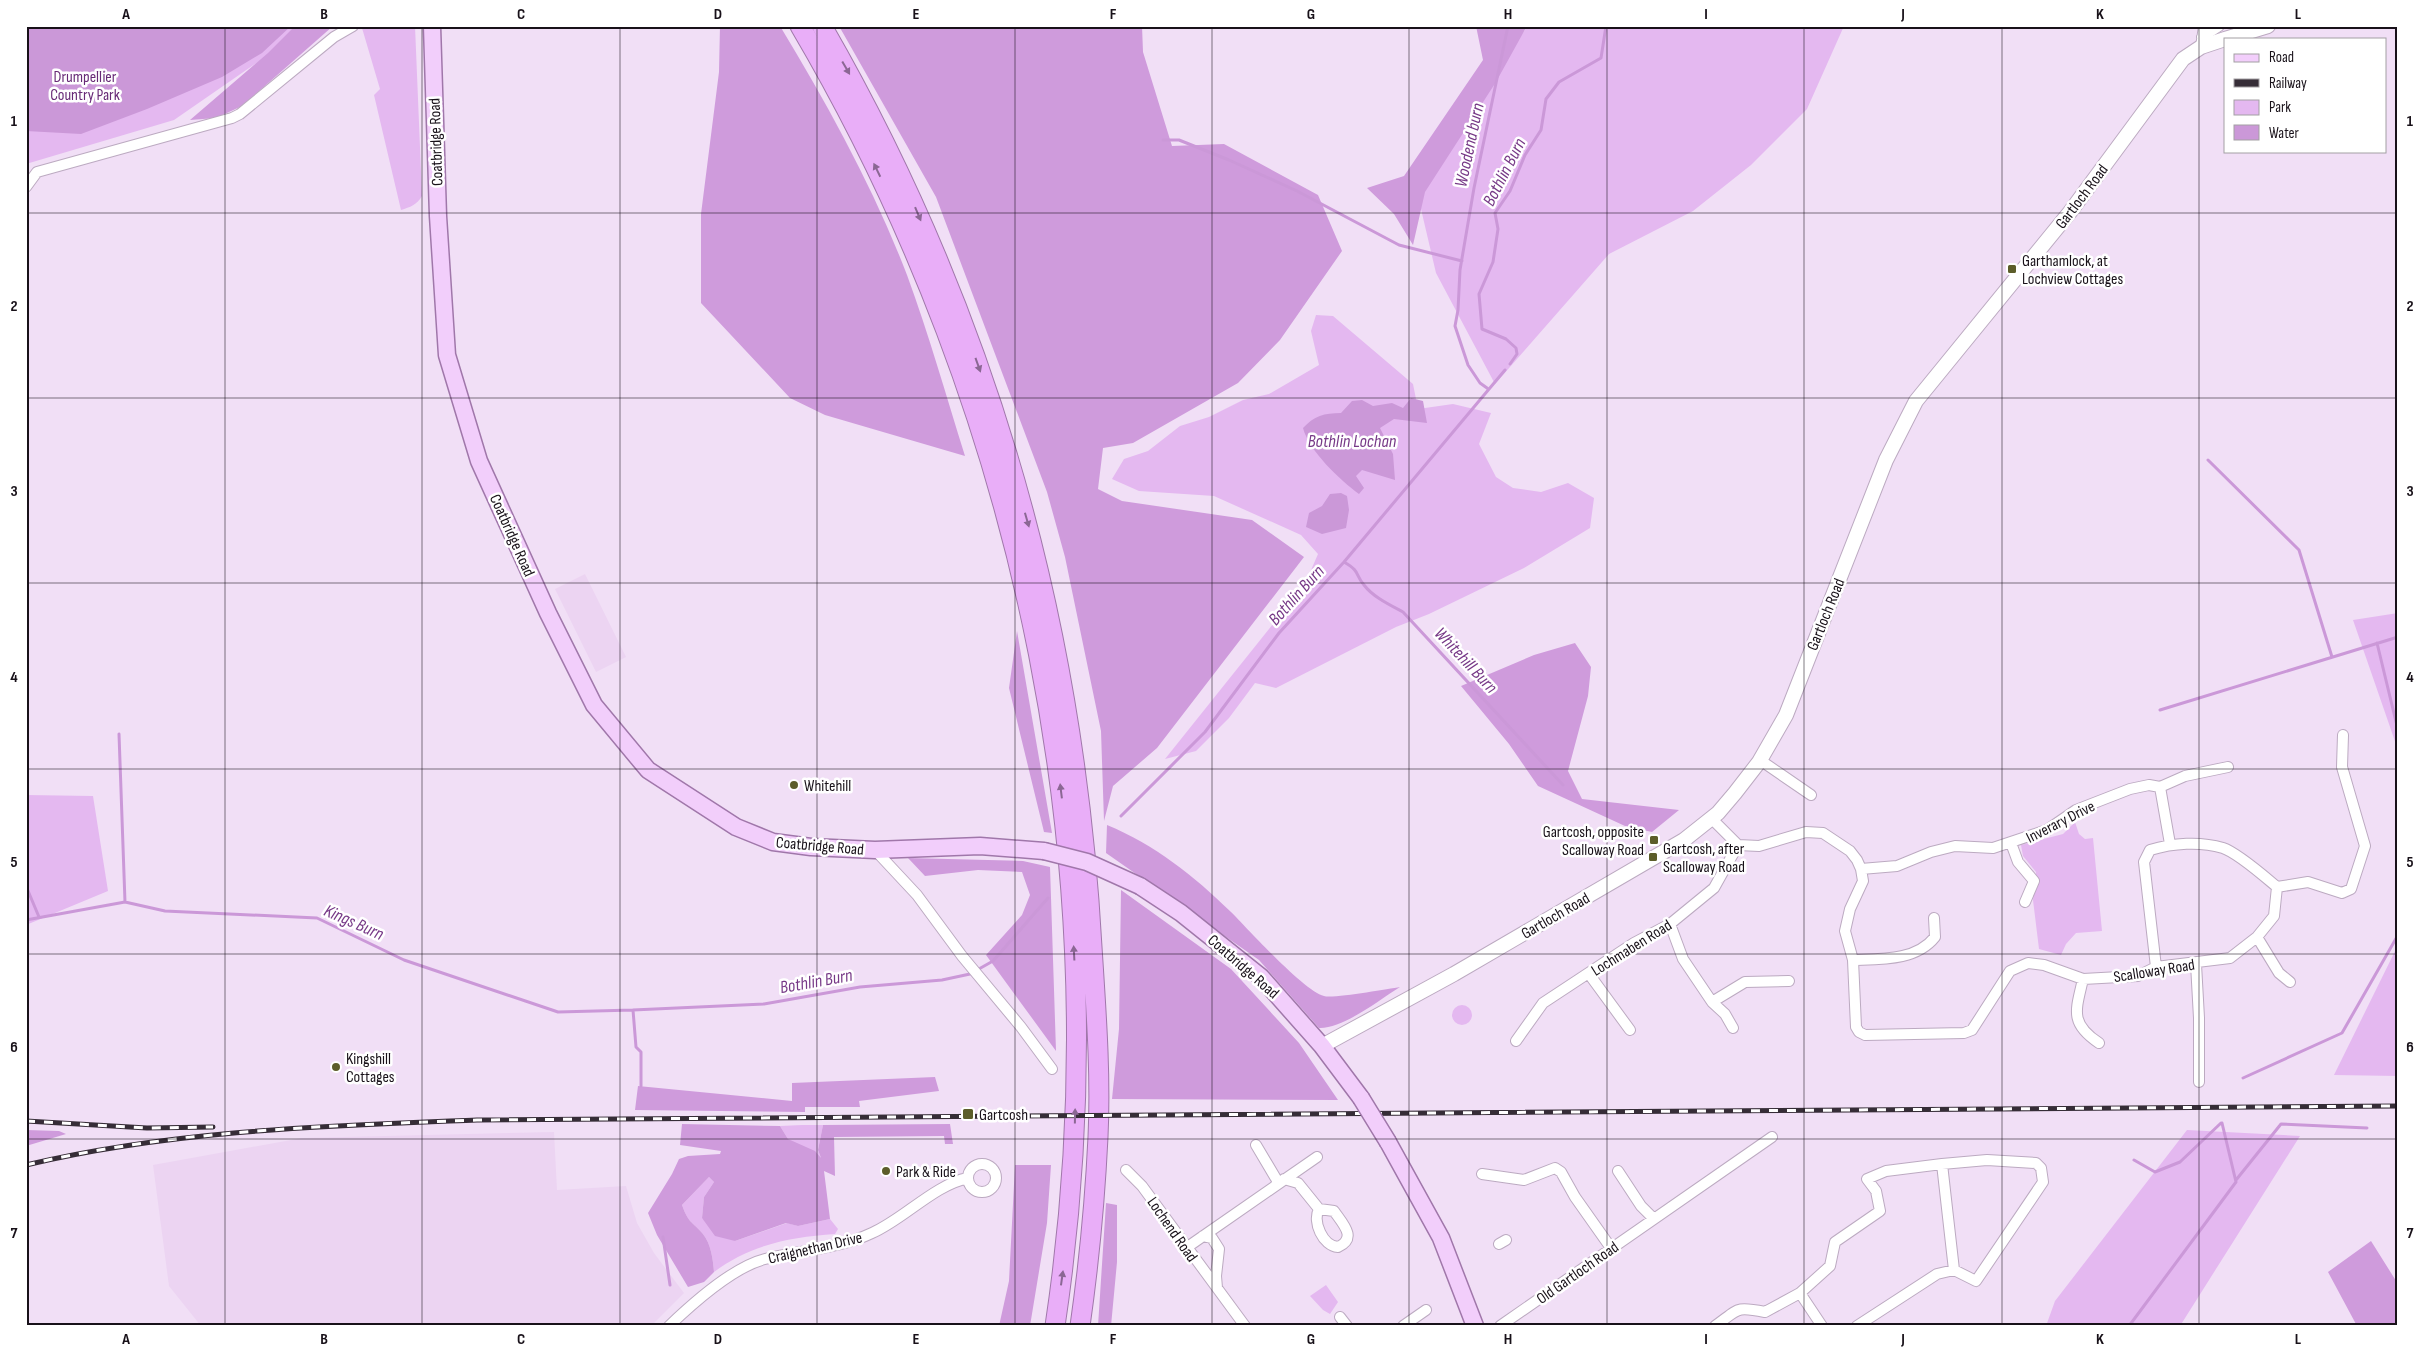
<svg xmlns="http://www.w3.org/2000/svg" width="2424" height="1352" viewBox="0 0 2424 1352" font-family="'Sofia Sans Condensed',sans-serif">
<style>
.built{fill:#ecd4f2}
.green{fill:#e4b8f0}
.forest{fill:#cf9bdc}
.water{fill:#cb98d8}
.lines{fill:none;stroke-linecap:round;stroke-linejoin:round}
.stream{stroke:#cb98d8;stroke-width:3}
.minor-casing{stroke:#bcaac1;stroke-width:12}
.secondary-casing{stroke:#bcaac1;stroke-width:16}
.primary-casing{stroke:#a077aa;stroke-width:19}
.motorway-casing{stroke:#a077aa;stroke-width:21}
.minor{stroke:#fff;stroke-width:10}
.secondary{stroke:#fff;stroke-width:14}
.primary{stroke:#f2cefb;stroke-width:16}
.motorway{stroke:#e9aef8;stroke-width:19}
.rail-casing{stroke:#362d37;stroke-width:5}
.rail{stroke:#fff;stroke-width:3;stroke-dasharray:9;stroke-linecap:butt}
.primary-bridge-casing{stroke:#a077aa;stroke-width:19;stroke-linecap:butt}
.primary-bridge{stroke:#f2cefb;stroke-width:16}
.oneway{fill:#8b6794}
.grid{fill:none;stroke:#181119;stroke-width:1;stroke-opacity:0.55}
.poi-dot{fill:#5c5d2a;stroke:#fff;stroke-width:2}
.labels{text-anchor:middle;stroke-width:5;stroke-linejoin:round;paint-order:stroke}
.park-label{font-size:16px;fill:#672976;stroke:#fff}
.street-label{font-size:16px;fill:#181119;stroke:#fff}
.poi-label{font-size:16px;fill:#181119;stroke:#fff;text-anchor:start}
.water-label{font-size:18px;font-style:italic;fill:#773987;stroke:#fff}
.neatline{fill:none;stroke:#181119;stroke-width:2}
.grid-label{font-size:16px;text-anchor:middle;font-weight:bold;fill:#181119}
</style>
<rect width="100%" height="100%" fill="#f1dff6"/>
<path class="built" d="M585 574 626 657 596 672 555 589Z
M554 1132 557 1190 626 1186 637 1223 654 1253 684 1293 651 1326H201L169 1286 153 1165 302 1138Z"/>
<path class="green" d="M26 26H310L174 120 26 164Z
M363 26H415L422 196C417 205 410 207 401 210L374 95 380 89 362 28Z
M1528 26H1844L1807 109 1751 165 1693 211 1609 254 1495 384 1436 273 1417 192 1452 128Z
M1316 315 1333 316 1413 384 1418 409 1453 404 1491 413 1479 444 1496 477 1513 488 1541 492 1568 483 1594 498 1590 528 1524 568 1429 614 1396 627 1276 688 1255 683 1229 718 1196 751 1165 759 1305 584 1318 554 1301 535 1214 496 1139 491 1112 479 1124 459 1148 451 1180 426 1209 417 1243 400 1269 394 1319 365 1311 331Z
M2398 613V750L2353 620Z
M26 795 93 796 108 891 26 925Z
M2075 822 2079 834 2085 839 2093 838 2102 931 2076 933 2066 944 2061 955 2039 949 2033 900 2036 872 2023 856 2021 845 2063 834Z
M2398 945V1076L2334 1075Z
M1452 1015a10 10 0 1 1 20 0a10 10 0 1 1-20 0Z
M802 1125H823L818 1150 822 1161 788 1139 780 1126Z
M2187 1130 2300 1136 2180 1326H2046L2055 1301Z
M709 1177 714 1182 704 1197 702 1218 735 1241 787 1223 798 1226 830 1219 838 1229 835 1234C790 1237 750 1245 714 1272 713 1259 711 1244 703 1234 691 1220 689 1224 682 1205Z
M1326 1285 1338 1302 1330 1314 1323 1310 1310 1296Z"/>
<path class="forest" d="M295 26H333L242 106 216 118 190 120 268 53Z
M720 26H780C828 105 874 189 907 275 929 335 946 395 965 456L825 415 790 398 701 303V214L719 72Z
M839 26H1142L1143 52 1172 146 1224 144 1318 195 1342 251 1280 340 1238 383 1133 443 1103 448 1098 489 1122 501 1252 520 1304 557 1157 748 1113 786 1104 821 1101 731 1065 557 1047 492 936 197Z
M1476 26H1527L1496 82 1425 192 1413 245 1394 214 1367 188 1404 176 1483 60Z
M1017 631 1052 833 1044 832 1009 688Z
M1575 643 1591 667 1588 696 1568 771 1582 799 1679 810 1652 832 1625 826 1538 786 1509 744 1461 686 1534 655Z
M1107 825C1155 845 1193 875 1231 912 1248 929 1304 991 1324 996 1332 999 1387 989 1400 987 1379 1000 1343 1029 1319 1028L1259 960 1106 853Z
M908 858 1023 861 1050 867 1056 1051 986 955 1022 915 1030 895 1022 872 978 870 925 876Z
M1121 890 1231 969 1299 1043 1338 1100 1112 1099 1119 1029Z
M935 1077 939 1091 859 1101 860 1107H805V1112L635 1110 638 1086 792 1101V1083Z
M682 1124 780 1126 788 1139 815 1151 821 1158 818 1150 823 1125 950 1124 953 1144H945L944 1136 834 1137 835 1176 824 1171 830 1219 798 1226 786 1223 735 1241 715 1236 702 1218 704 1197 714 1182 709 1177 682 1205C689 1224 691 1220 703 1234 711 1244 713 1259 714 1272L704 1282 688 1287 657 1235 648 1213 672 1174 679 1159 688 1156 720 1154 721 1151 680 1145Z
M26 1130 59 1131 66 1134 26 1146Z
M1015 1165H1051L1047 1223 1030 1326H999L1009 1281Z
M1106 1203 1117 1205V1262L1111 1326H1098Z
M2371 1241 2398 1284V1326H2357L2328 1272Z"/>
<path class="water" d="M26 26H291L262 53 222 77 147 109 81 134 26 131Z
M1411 398 1423 401 1427 423 1394 419 1380 428 1393 454 1395 480 1362 470 1356 476 1364 488 1359 494C1340 480 1309 451 1303 428 1314 416 1324 413 1341 413L1352 401 1362 400 1373 406 1392 403 1403 408Z
M1341 493 1347 496 1349 510 1346 528 1322 534 1306 527 1309 513 1322 506 1330 494Z"/>
<g class="lines">
<path class="stream" d="M1163 140H1179L1229 160 1297 191 1399 245 1462 261
M1510 364 1517 354 1516 348 1506 339 1482 329 1479 294 1493 262 1498 229 1495 213 1510 191 1525 155 1541 130 1546 99 1559 82 1601 58 1606 26
M1487 388 1480 383 1468 365 1455 326 1458 310 1460 270 1474 188 1508 26
M2208 460 2299 550 2332 657
M1344 562C1361 572 1354 573 1364 585 1373 597 1390 605 1403 612L1563 785
M2377 643 2398 730
M2160 710 2398 637
M119 734 125 902
M1121 816 1205 732 1279 633 1344 562 1505 370
M26 886 39 917
M26 920 125 902 165 911 317 918 404 960 558 1012 633 1010
M2243 1078 2342 1033 2398 935
M641 1086V1052L636 1047 633 1010 764 1004 860 987 942 980 970 974 993 961 1048 898
M2134 1160 2155 1172 2180 1162 2221 1123
M2236 1180 2281 1124 2367 1128
M663 1237 670 1285
M2129 1326 2236 1182 2222 1123"/>
<defs>
<path id="minor" d="M2202 37 2219 26
M2201 47 2204 26
M26 187 37 172 232 118 240 114 334 37 353 26
M1760 760 1811 795
M2160 787 2170 844
M1711 818 1738 845 1759 846 1806 832 1823 833 1850 851 1857 860 1861 869 1863 881 1850 909 1845 931 1853 960 1856 1027 1859 1032 1865 1035 1964 1033 1972 1030 2010 971 2028 963 2044 965 2083 979 2138 976 2156 967 2230 958 2257 937 2274 916 2277 887
M2011 843 2018 862 2034 881 2025 902
M875 850 917 895 962 956 1021 1027 1052 1069
M1861 869 1897 866 1931 852 1955 846 1993 848 2047 830 2076 810 2130 789 2149 785 2160 787 2185 776 2228 767
M2277 887 2308 882 2342 893 2351 889 2365 846 2342 767 2343 735
M1670 924 1683 959 1712 1002 1725 1014 1733 1028
M2257 937 2279 973 2290 982
M1853 960C1881 959 1916 961 1935 937L1934 918
M2196 964 2199 1018V1082
M2156 967 2144 862 2150 850C2173 843 2200 841 2223 848 2238 853 2265 877 2277 887
M1589 974 1630 1030
M2083 979C2076 1010 2069 1023 2099 1043
M1712 1002 1745 982 1789 981
M1516 1041 1543 1003 1634 943 1670 924 1714 888 1738 845
M1256 1145 1278 1182
M968 1178a14 14 0 1 1 28 0a14 14 0 1 1-28 0Z
M1942 1164 1954 1270
M1126 1170 1142 1186 1245 1326
M1618 1171 1641 1206 1654 1219
M1482 1174 1524 1180 1555 1168 1561 1172 1575 1197 1611 1248
M1284 1179 1298 1183 1319 1209 1334 1211C1342 1223 1358 1238 1338 1247 1323 1246 1312 1222 1319 1209
M1203 1236 1212 1238 1219 1249 1216 1276 1217 1288
M1499 1244 1506 1240
M1186 1248 1317 1157
M1800 1293 1830 1266 1835 1242 1880 1211 1876 1191 1867 1179 1886 1171 1942 1164 1987 1160 2036 1163 2041 1168 2043 1182 1976 1281 1954 1270 1937 1274 1857 1326
M1340 1317 1347 1326
M669 1326C693 1303 733 1267 765 1259 801 1250 838 1249 872 1233 904 1219 934 1185 968 1178
M1403 1326 1426 1310
M1500 1326 1772 1137
M1715 1326C1739 1309 1735 1306 1765 1312L1800 1293 1822 1326"/>
<path id="secondary" d="M2225 39 2268 26
M1322 1046 1454 974 1684 840 1718 813 1735 793 1759 762 1786 715 1886 460 1916 401 2070 212 2183 59 2201 47 2225 39"/>
<path id="primary" d="M432 26 438 216 447 355 479 461 548 613 594 705 648 770 736 827 773 842 811 847 875 850 980 846 1044 851
M1140 886 1181 913 1261 977 1322 1046 1361 1098
M1388 1142 1441 1238 1475 1326"/>
<path id="motorway" d="M800 26C1029 415 1122 879 1055 1326
M822 26C987 312 1074 618 1092 947 1096 1010 1101 1074 1098 1137 1095 1200 1089 1263 1080 1326"/>
</defs>
<use href="#minor" class="minor-casing"/>
<use href="#secondary" class="secondary-casing"/>
<use href="#primary" class="primary-casing"/>
<use href="#motorway" class="motorway-casing"/>
<use href="#minor" class="minor"/>
<use href="#secondary" class="secondary"/>
<use href="#primary" class="primary"/>
<use href="#motorway" class="motorway"/>
<defs>
<path id="rail" d="M26 1121 147 1128 213 1127
M26 1165C174 1130 325 1126 477 1120L2398 1106"/>
</defs>
<use href="#rail" class="rail-casing"/>
<use href="#rail" class="rail"/>
<defs>
<path id="primary-bridge" d="M1044 851 1087 862 1140 886
M1361 1098 1388 1142"/>
</defs>
<use href="#primary-bridge" class="primary-bridge-casing"/>
<use href="#primary-bridge" class="primary-bridge"/>
</g>
<defs><path id="oneway-solid" d="M-6-.8H1V-3.2L6.5 0L1 3.2V.8H-6Z" transform="scale(1.25)"/></defs>
<g class="oneway">
<use href="#oneway-solid" transform="translate(846 68) rotate(60)"/>
<use href="#oneway-solid" transform="translate(877 170) rotate(-116)"/>
<use href="#oneway-solid" transform="translate(918 214) rotate(67)"/>
<use href="#oneway-solid" transform="translate(978 365) rotate(70)"/>
<use href="#oneway-solid" transform="translate(1027 520) rotate(74)"/>
<use href="#oneway-solid" transform="translate(1061 791) rotate(-97)"/>
<use href="#oneway-solid" transform="translate(1074 953) rotate(-93)"/>
<use href="#oneway-solid" transform="translate(1075 1116) rotate(-89)"/>
<use href="#oneway-solid" transform="translate(1062 1278) rotate(-82)"/>
</g>
<path class="grid" d="M225 26V1326M422 26V1326M620 26V1326M817 26V1326M1015 26V1326M1212 26V1326M1409 26V1326M1607 26V1326M1804 26V1326M2002 26V1326M2199 26V1326M26 213H2398M26 398H2398M26 583H2398M26 769H2398M26 954H2398M26 1139H2398"/>
<g class="poi-dot">
<rect x="2007" y="264" width="10" height="10" rx="2.5"/>
<circle cx="794" cy="785" r="5"/>
<rect x="1649" y="835" width="10" height="10" rx="2.5"/>
<rect x="1648" y="852" width="10" height="10" rx="2.5"/>
<circle cx="336" cy="1067" r="5"/>
<rect x="962" y="1108" width="12" height="12" rx="2.5"/>
<circle cx="886" cy="1171" r="5"/>
</g>
<g class="labels">
<g class="park-label">
<text x="85" y="82">Drumpellier<tspan x="85" dy="18">Country Park</tspan></text>
</g>
<g class="street-label">
<text transform="translate(435 142) rotate(-92)" y="6">Coatbridge Road</text>
<text transform="translate(2081 196) rotate(-53)" y="6">Gartloch Road</text>
<text transform="translate(513 535) rotate(66)" y="6">Coatbridge Road</text>
<text transform="translate(1825 614) rotate(-68)" y="6">Gartloch Road</text>
<text transform="translate(2060 821) rotate(-27)" y="6">Inverary Drive</text>
<text transform="translate(820 845) rotate(5)" y="6">Coatbridge Road</text>
<text transform="translate(1555 915) rotate(-30)" y="6">Gartloch Road</text>
<text transform="translate(1631 947) rotate(-32)" y="6">Lochmaben Road</text>
<text transform="translate(1244 966) rotate(41)" y="6">Coatbridge Road</text>
<text transform="translate(2154 970) rotate(-9)" y="6">Scalloway Road</text>
<text transform="translate(1173 1229) rotate(55)" y="6">Lochend Road</text>
<text transform="translate(815 1247) rotate(-13)" y="6">Craignethan Drive</text>
<text transform="translate(1577 1272) rotate(-35)" y="6">Old Gartloch Road</text>
</g>
<g class="poi-label">
<text x="2022" y="266">Garthamlock, at<tspan x="2022" dy="18">Lochview Cottages</tspan></text>
<text x="804" y="791">Whitehill</text>
<text x="1644" y="837" text-anchor="end">Gartcosh, opposite<tspan x="1644" dy="18">Scalloway Road</tspan></text>
<text x="1663" y="854">Gartcosh, after<tspan x="1663" dy="18">Scalloway Road</tspan></text>
<text x="346" y="1064">Kingshill<tspan x="346" dy="18">Cottages</tspan></text>
<text x="979" y="1120">Gartcosh</text>
<text x="896" y="1177">Park &amp; Ride</text>
</g>
<g class="water-label">
<text transform="translate(1469 145) rotate(-78)" y="6">Woodend burn</text>
<text transform="translate(1504 172) rotate(-63)" y="6">Bothlin Burn</text>
<text x="1352" y="447">Bothlin Lochan</text>
<text transform="translate(1296 595) rotate(-48)" y="6">Bothlin Burn</text>
<text transform="translate(1466 660) rotate(47)" y="6">Whitehill Burn</text>
<text transform="translate(354 922) rotate(24)" y="6">Kings Burn</text>
<text transform="translate(816 981) rotate(-10)" y="6">Bothlin Burn</text>
</g>
</g>
<rect width="2424" height="1352" fill="none" stroke="#ffffff" stroke-width="55"/>
<rect x="2224" y="38" width="162" height="115" fill="#ffffff" stroke="#a3a0a3"/>
<rect x="2234" y="54" width="25" height="8" fill="#f2cefb" stroke="#a3a0a3"/>
<text x="2269" y="62" font-size="15" fill="#181119">Road</text>
<rect x="2234" y="79" width="25" height="8" fill="#362d37" stroke="#a3a0a3"/>
<text x="2269" y="88" font-size="15" fill="#181119">Railway</text>
<rect x="2234" y="100" width="25" height="15" fill="#e4b8f0" stroke="#a3a0a3"/>
<text x="2269" y="112" font-size="15" fill="#181119">Park</text>
<rect x="2234" y="125" width="25" height="15" fill="#cb98d8" stroke="#a3a0a3"/>
<text x="2269" y="138" font-size="15" fill="#181119">Water</text>
<rect x="28" y="28" width="2368" height="1296" class="neatline"/>
<g class="grid-label">
<text x="126" y="19">A</text>
<text x="324" y="19">B</text>
<text x="521" y="19">C</text>
<text x="718" y="19">D</text>
<text x="916" y="19">E</text>
<text x="1113" y="19">F</text>
<text x="1311" y="19">G</text>
<text x="1508" y="19">H</text>
<text x="1706" y="19">I</text>
<text x="1903" y="19">J</text>
<text x="2100" y="19">K</text>
<text x="2298" y="19">L</text>
<text x="14" y="126">1</text>
<text x="2410" y="126">1</text>
<text x="14" y="311">2</text>
<text x="2410" y="311">2</text>
<text x="14" y="496">3</text>
<text x="2410" y="496">3</text>
<text x="14" y="682">4</text>
<text x="2410" y="682">4</text>
<text x="14" y="867">5</text>
<text x="2410" y="867">5</text>
<text x="14" y="1052">6</text>
<text x="2410" y="1052">6</text>
<text x="14" y="1238">7</text>
<text x="2410" y="1238">7</text>
<text x="126" y="1344">A</text>
<text x="324" y="1344">B</text>
<text x="521" y="1344">C</text>
<text x="718" y="1344">D</text>
<text x="916" y="1344">E</text>
<text x="1113" y="1344">F</text>
<text x="1311" y="1344">G</text>
<text x="1508" y="1344">H</text>
<text x="1706" y="1344">I</text>
<text x="1903" y="1344">J</text>
<text x="2100" y="1344">K</text>
<text x="2298" y="1344">L</text>
</g>
</svg>
